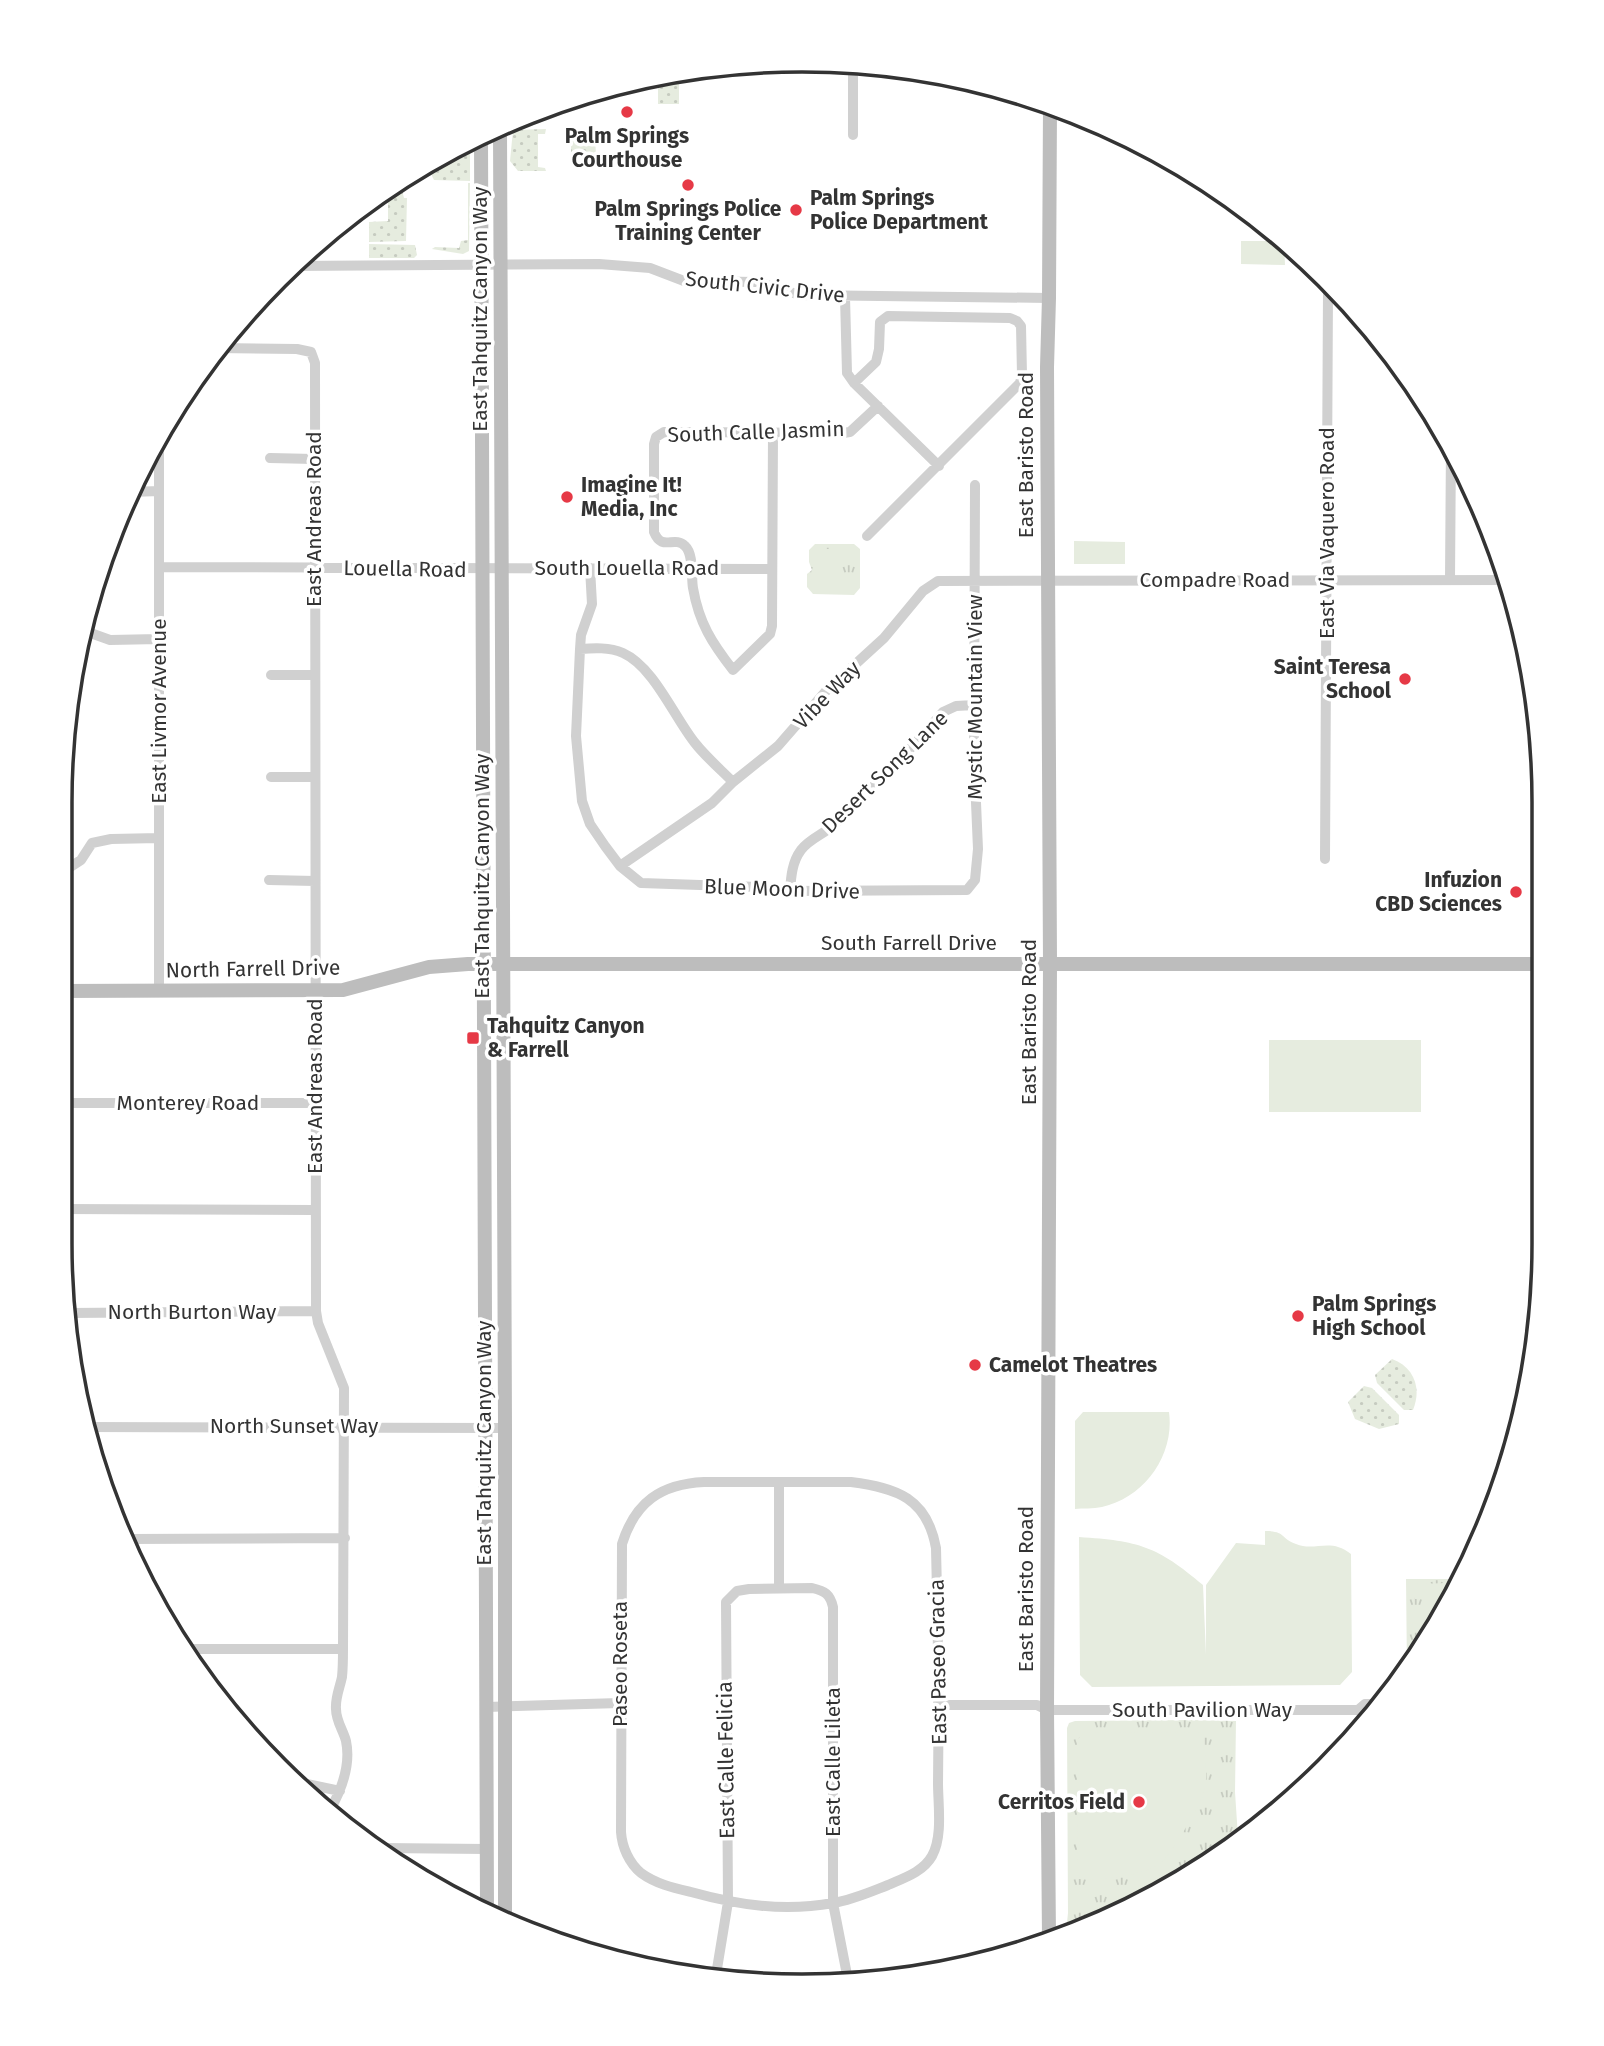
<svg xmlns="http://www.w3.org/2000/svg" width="1604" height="2046" viewBox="0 0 1604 2046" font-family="'Fira Sans',sans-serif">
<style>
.grass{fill:url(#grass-dots)}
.park{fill:url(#park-tufts)}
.pitch{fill:#e6ecdf}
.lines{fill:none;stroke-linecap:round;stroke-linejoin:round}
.street{stroke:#d0d0d0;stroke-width:10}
.secondary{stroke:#bdbdbd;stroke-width:14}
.poi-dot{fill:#e63946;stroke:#fff;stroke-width:2.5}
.labels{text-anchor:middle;stroke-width:7;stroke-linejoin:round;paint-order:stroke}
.poi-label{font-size:21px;font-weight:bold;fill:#333;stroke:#fff;text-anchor:start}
.street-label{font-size:21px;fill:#333;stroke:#fff}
.rim{fill:none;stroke:#333;stroke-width:3.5}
</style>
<defs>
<pattern id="grass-dots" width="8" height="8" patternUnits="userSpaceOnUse" patternTransform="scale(1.75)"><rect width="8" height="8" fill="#e6ecdf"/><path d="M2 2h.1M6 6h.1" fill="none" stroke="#c6cbc0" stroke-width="1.8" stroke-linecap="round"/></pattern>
<pattern id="park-tufts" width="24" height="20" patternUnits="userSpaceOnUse" patternTransform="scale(1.75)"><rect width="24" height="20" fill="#e6ecdf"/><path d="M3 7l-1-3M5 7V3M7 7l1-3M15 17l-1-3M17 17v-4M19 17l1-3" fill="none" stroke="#c6cbc0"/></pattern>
</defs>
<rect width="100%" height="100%" fill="#fff"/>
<path class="grass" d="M679 72V104H658V77Z
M546 129 545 134H538V167L545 168 546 171H518L510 161 513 130Z
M571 139H595L596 154 571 155Z
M470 141V181L434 180 432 176 431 159Z
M468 183H470L469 251 463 254 432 249 435 247 459 248 461 241 468 240Z
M393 186H401L404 198H407L406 241 369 242V222L388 221V190Z
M369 244 415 245 417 255 414 258H369Z
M1392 1359C1414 1367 1422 1388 1413 1410H1404L1377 1383 1375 1375Z
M1364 1386 1372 1388 1399 1415V1424L1379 1429 1355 1419 1348 1402Z"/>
<path class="park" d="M815 544H854L860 549V588L854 595 813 594 807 587V574L812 570 809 562V550Z
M1406 1579H1456V1587L1419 1657 1407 1672Z
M1192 1720 1236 1721 1235 1792 1238 1837 1174 1887 1066 1932 1068 1913 1067 1728 1069 1723 1075 1721Z"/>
<path class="pitch" d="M1241 241H1284L1285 265 1241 264Z
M1074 541 1125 542V564H1074Z
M818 549H851V564H818Z
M817 574H851V590H817Z
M1269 1040H1421V1112H1269Z
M1083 1412H1169C1175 1455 1144 1498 1102 1507 1093 1509 1083 1508 1075 1509V1421Z
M1265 1531C1286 1531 1280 1538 1296 1544 1315 1552 1330 1537 1351 1554L1352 1672 1340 1685 1092 1687 1080 1675 1079 1537C1139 1541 1157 1546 1203 1585L1206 1655V1585L1236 1543 1265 1545Z
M1448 1583V1599H1415V1584Z
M1415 1609H1445L1437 1624 1415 1625Z
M1203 1732C1204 1751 1209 1773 1204 1792 1200 1806 1169 1859 1158 1865 1135 1877 1103 1880 1078 1879L1077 1740 1084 1733Z
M1205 1863 1174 1887 1119 1909C1140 1880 1170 1867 1205 1863Z"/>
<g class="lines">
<path class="street" d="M853 62V135
M292 266 599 264 650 268 684 281 757 282 800 295 1049 298
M845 297 847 373 854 383 939 466
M215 348 297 349 311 352 315 363 316 1311 318 1323 344 1388 343 1649C343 1658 343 1667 342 1677 340 1687 335 1698 336 1709 336 1721 343 1730 346 1741 351 1765 342 1789 330 1810
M854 383 876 362 879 349 880 322 888 316 1010 318 1017 321 1021 326 1022 375 1020 383 867 536
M159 431V991
M773 433 772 626 770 634 733 670C712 643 699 623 693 588 691 577 694 554 685 546 674 535 662 552 654 532V444L656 437 664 432 843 433 850 432 878 406
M270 458 314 459
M131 492 159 491
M159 567 772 569
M590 568 592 604 581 635 580 649 576 736 582 801 590 824 605 846 620 866 641 883 759 887 790 891 967 890 975 880 978 849 974 756 975 485
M1450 580 1451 443
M85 631 110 640 159 639
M580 649C594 648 609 647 623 653 654 667 674 717 695 743 706 757 720 769 733 782
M271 675H315
M271 777H315
M1325 859 1328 290
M620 866 712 803 733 782 778 746 826 691 884 638 923 591 938 581 1509 580
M61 873 81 860 92 843 111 839 159 838
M269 880 315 881
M790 891C791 877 792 862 801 850 809 839 824 834 835 824 872 788 909 752 943 712L956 706 974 705
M60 1103H316
M60 1209 315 1210
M69 1313 316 1311
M84 1427 505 1428
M704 1482H851C897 1488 927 1498 936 1548 938 1626 939 1704 938 1783 938 1805 943 1836 932 1856 923 1872 904 1878 888 1885 870 1892 852 1900 833 1903 784 1912 738 1905 691 1892 674 1888 656 1884 641 1873 629 1863 622 1847 621 1832L622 1544C635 1502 661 1484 704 1482Z
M127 1539 345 1538
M779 1588V1483
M185 1649H343
M939 1705H1037L1047 1710H1358L1364 1714H1372
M487 1707 620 1703
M1358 1710 1365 1704H1380
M293 1781 340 1791
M380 1848 487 1849
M716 1975 728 1902 726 1602 737 1591 749 1589 812 1588C825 1591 830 1594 833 1607V1903L848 1980"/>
<path class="secondary" d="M500 128 505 1428V1918
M481 136 487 1911
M60 991 343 990 429 967 468 964H1544
M1049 1938 1047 1710 1050 963 1047 367 1049 298 1050 106"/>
</g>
<g class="poi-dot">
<circle cx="627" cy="112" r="7"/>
<circle cx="688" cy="185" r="7"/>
<circle cx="796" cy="210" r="7"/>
<circle cx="567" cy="497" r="7"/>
<circle cx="1405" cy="679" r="7"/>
<circle cx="1516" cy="892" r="7"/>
<rect x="466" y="1031" width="14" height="14" rx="3.5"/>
<circle cx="1298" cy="1316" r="7"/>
<circle cx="975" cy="1365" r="7"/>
<circle cx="1139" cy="1802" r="7"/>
</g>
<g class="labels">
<g class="poi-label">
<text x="627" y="143" text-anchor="middle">Palm Springs<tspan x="627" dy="24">Courthouse</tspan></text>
<text x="810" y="205">Palm Springs<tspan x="810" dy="24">Police Department</tspan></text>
<text x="688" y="216" text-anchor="middle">Palm Springs Police<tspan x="688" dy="24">Training Center</tspan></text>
<text x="581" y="492">Imagine It!<tspan x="581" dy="24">Media, Inc</tspan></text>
<text x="1391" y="674" text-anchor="end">Saint Teresa<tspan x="1391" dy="24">School</tspan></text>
<text x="1502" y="887" text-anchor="end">Infuzion<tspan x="1502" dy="24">CBD Sciences</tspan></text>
<text x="487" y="1033">Tahquitz Canyon<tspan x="487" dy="24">&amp; Farrell</tspan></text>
<text x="1312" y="1311">Palm Springs<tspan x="1312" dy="24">High School</tspan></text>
<text x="989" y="1372">Camelot Theatres</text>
<text x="1125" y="1809" text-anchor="end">Cerritos Field</text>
</g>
<g class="street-label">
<text transform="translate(765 287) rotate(6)" y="7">South Civic Drive</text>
<text transform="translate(480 309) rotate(-90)" y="7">East Tahquitz Canyon Way</text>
<text transform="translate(756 432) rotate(-2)" y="7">South Calle Jasmin</text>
<text transform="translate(1026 455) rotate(-90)" y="7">East Baristo Road</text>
<text transform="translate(314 519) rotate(-90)" y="7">East Andreas Road</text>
<text transform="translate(1327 533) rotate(-90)" y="7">East Via Vaquero Road</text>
<text x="627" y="575">South Louella Road</text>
<text transform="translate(405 569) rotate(1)" y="7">Louella Road</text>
<text x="1215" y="587">Compadre Road</text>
<text transform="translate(827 695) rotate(-46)" y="7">Vibe Way</text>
<text transform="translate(975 697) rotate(-90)" y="7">Mystic Mountain View</text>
<text transform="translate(159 711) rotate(-90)" y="7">East Livmor Avenue</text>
<text transform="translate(885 772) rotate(-44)" y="7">Desert Song Lane</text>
<text transform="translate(482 876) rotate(-90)" y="7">East Tahquitz Canyon Way</text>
<text transform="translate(782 889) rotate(2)" y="7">Blue Moon Drive</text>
<text x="909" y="950">South Farrell Drive</text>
<text transform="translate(253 969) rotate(-1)" y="7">North Farrell Drive</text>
<text transform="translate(1029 1022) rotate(-90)" y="7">East Baristo Road</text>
<text transform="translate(315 1086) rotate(-90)" y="7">East Andreas Road</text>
<text x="188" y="1110">Monterey Road</text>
<text x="192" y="1319">North Burton Way</text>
<text x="294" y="1433">North Sunset Way</text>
<text transform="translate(484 1443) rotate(-90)" y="7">East Tahquitz Canyon Way</text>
<text transform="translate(1026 1589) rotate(-90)" y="7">East Baristo Road</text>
<text transform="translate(938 1662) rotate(-91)" y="7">East Paseo Gracia</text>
<text transform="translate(620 1664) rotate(-90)" y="7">Paseo Roseta</text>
<text x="1202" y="1717">South Pavilion Way</text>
<text transform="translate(726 1760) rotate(-91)" y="7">East Calle Felicia</text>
<text transform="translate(833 1762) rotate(-90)" y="7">East Calle Lileta</text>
</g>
</g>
<path d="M0 0H1604V2046H0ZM802 72H802A730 730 0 0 1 1532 802V1244A730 730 0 0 1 802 1974H802A730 730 0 0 1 72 1244V802A730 730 0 0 1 802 72Z" fill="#fff" fill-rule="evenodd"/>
<path class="rim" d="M802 72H802A730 730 0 0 1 1532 802V1244A730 730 0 0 1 802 1974H802A730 730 0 0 1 72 1244V802A730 730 0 0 1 802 72Z"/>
</svg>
